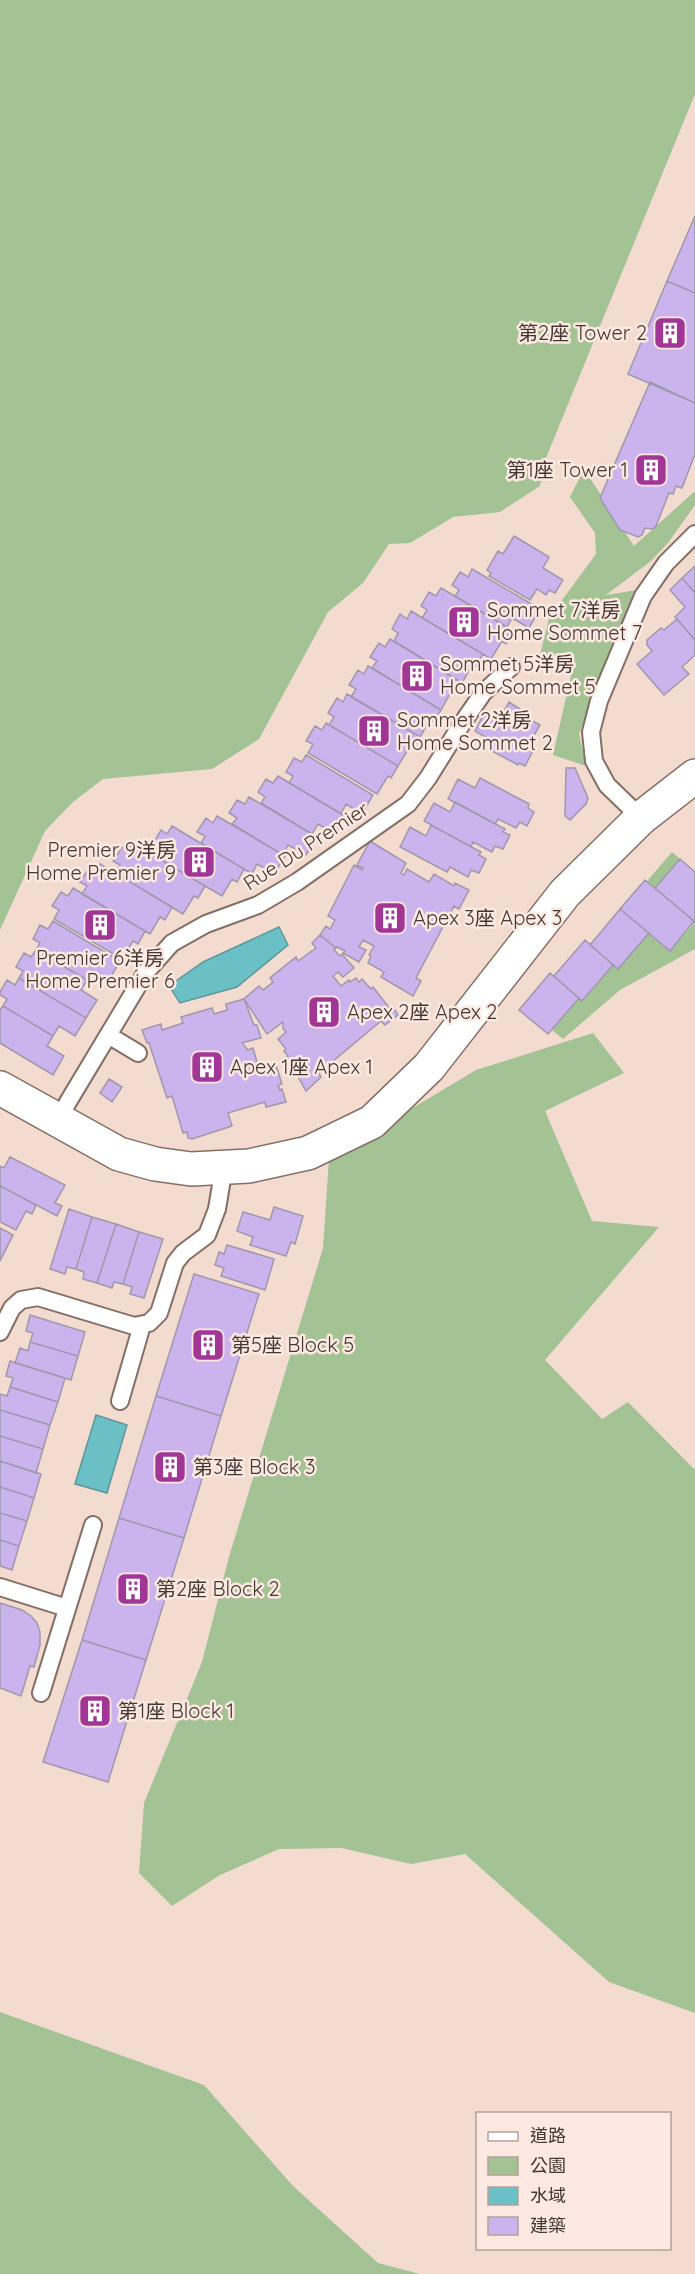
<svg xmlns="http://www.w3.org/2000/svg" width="695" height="2274" viewBox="0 0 695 2274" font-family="Quicksand,'Noto Sans TC',sans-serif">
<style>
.green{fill:#a3c394}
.water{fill:#6bc0c6;stroke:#5e979a;stroke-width:1.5}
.building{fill:#cbb4ed;stroke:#9f98ac;stroke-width:1.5}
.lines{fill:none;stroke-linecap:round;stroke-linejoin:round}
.lane-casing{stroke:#846f66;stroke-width:20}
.street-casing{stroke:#846f66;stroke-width:36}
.lane{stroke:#fff;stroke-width:16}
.street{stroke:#fff;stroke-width:33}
.labels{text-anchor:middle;stroke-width:5;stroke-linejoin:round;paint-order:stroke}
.poi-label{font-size:20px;fill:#413733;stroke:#fde9e1;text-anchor:start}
.street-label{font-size:20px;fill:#413733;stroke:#fde9e1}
</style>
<rect width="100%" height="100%" fill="#f3dbd0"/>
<path class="green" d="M0 0H695V94L546 458 540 486 500 512 453 517 410 543 389 544 363 583 328 612 259 739 212 769 103 779 73 802 45 831 0 930Z
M584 469 634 546 695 491V505L668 543 651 561 606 595 637 590 579 734 586 766 553 755 572 671 539 659 549 618 596 554 595 533 570 497Z
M672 852 680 859 655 888 647 881Z
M695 922V949L620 990 563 1039 552 1030 579 998 583 1001 613 965 618 969 649 933 670 951Z
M593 1033 624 1073 545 1111 592 1221 659 1227 545 1360 602 1419 628 1402 695 1470V2013L609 1982 465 1854 411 1864 341 1848 279 1849 220 1875 172 1906 139 1873 144 1803 202 1662 229 1557 323 1248 329 1158 476 1070Z
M0 2012 204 2085 293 2186 378 2263 420 2274H0Z"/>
<path class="water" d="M279 927 288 945 237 987 180 1003 169 986 203 962Z
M96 1415 127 1425 107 1493 75 1484Z"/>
<path class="building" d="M695 216V293L667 281Z
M667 281 695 293V403L628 374Z
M650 382 695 403V454L682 488 676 486 673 494 669 493 656 526 653 529 645 528 642 535 638 537 620 530 600 498Z
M514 536 549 557 543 568 563 580 555 593 549 590 546 595 537 589 530 600 489 576 491 573 487 570 498 551 503 554Z
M695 566V593L682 578Z
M472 569 540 609 529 628 512 618 507 627 455 596 459 590 452 585 460 572 468 577Z
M682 578 695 593V640L675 617 685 607 670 590Z
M441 588 513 631 506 644 502 641 491 659 422 618 427 610 421 606 429 592 436 596Z
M411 611 483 654 476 666 473 664 462 683 394 641 398 633 392 629 400 614 407 619Z
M677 619 695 640V655L682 667 689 674 664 695 637 664 652 651 647 645V640L661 628 664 630Z
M390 639 462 683 455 694 451 692 441 710 372 668 377 661 370 657 379 643 385 647Z
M368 666 441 710 434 722 430 720 420 737 351 697 356 689 349 685 358 670 364 674Z
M347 694 420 737 412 750 409 748 398 766 329 725 334 717 328 713 337 698 343 702Z
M509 702 520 709 518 713 540 725 529 744 535 747 525 766 519 763 518 765 490 750 494 742 475 731 486 710 500 718Z
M326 723 398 766 391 778 388 776 377 794 308 753 313 744 306 741 315 726 322 730Z
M306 755 373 795 362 814 346 804 341 814 289 783 293 776 286 772 294 758 302 762Z
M566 768H575L588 798 586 804 570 820 565 816Z
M278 776 345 816 335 834 318 824 312 834 261 803 265 797 258 792 266 779 273 783Z
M480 778 529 804 528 808 534 812 527 826 520 822 516 828 498 819 495 824 448 799 458 779 475 788Z
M249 797 317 837 306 855 288 845 283 855 232 824 237 818 229 813 237 800 245 804Z
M455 802 505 829 503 832 510 835 503 849 495 846 492 852 473 842 471 847 424 821 434 803 450 812Z
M217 816 285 856 274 874 257 864 252 874 201 843 205 836 197 832 206 818 213 823Z
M431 825 481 852 479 855 486 859 479 873 471 870 468 877 450 867 447 872 400 847 410 827 426 836Z
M172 826 244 869 237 882 232 879 222 896 154 856 158 849 152 845 161 830 167 834Z
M370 841 406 863 401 873 404 875 407 869 429 882 434 874 454 886 455 883 469 890 459 909 454 906 416 978 421 981 413 996 381 977 384 972 368 963 371 956 369 955 374 946 363 940 359 947 366 950 359 962 343 953 345 951 337 947 336 948 320 935 326 926 330 929 335 920 328 916 354 865 362 870 363 868 357 865Z
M133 843 205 886 198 898 194 896 183 914 115 873 120 865 113 861 122 847 128 851Z
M680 859 695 872V922L655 888Z
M100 864 172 907 165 920 160 917 150 934 82 894 87 886 80 882 89 868 95 872Z
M645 880 694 921 670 951 620 909Z
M73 888 145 931 138 944 133 941 122 959 54 919 59 910 52 906 61 892 68 896Z
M620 909 649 933 618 969 590 945Z
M53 921 120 961 109 980 92 970 87 980 36 950 40 943 33 939 40 925 48 929Z
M320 935 336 948 334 950 340 956 342 954 354 968 343 977 338 972 333 976 341 986 349 980 350 982 356 978 359 982 362 979 371 989 373 987 390 1009 393 1007 398 1015 385 1025 381 1021 319 1073 321 1077 306 1091 297 1075 294 1077 281 1061 288 1056 284 1051 286 1049 278 1039 286 1032 283 1029V1022L267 1034 244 999 259 986 263 990 273 982 270 978 296 957 298 961 316 948 312 943Z
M585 940 613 965 582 1001 554 976Z
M36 950 87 980 81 990 97 1000 86 1018 19 978 23 971 16 967 24 953 31 957Z
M550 973 579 998 548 1034 519 1010Z
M19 978 86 1018 75 1036 59 1026 53 1036 3 1006 7 999 0 995V992L7 980 15 985Z
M244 999 254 1025H257L261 1038 242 1043 248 1050 253 1048 259 1069 276 1065 282 1084 278 1085 280 1090 282 1089 286 1102 266 1107 265 1102 228 1113 232 1126 192 1139 188 1138 187 1132 183 1133 172 1096 167 1098 149 1043H147L142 1030 161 1024 162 1030 183 1023 181 1017 212 1008 214 1014 227 1010 226 1004Z
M3 1006 53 1036 47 1046 64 1056 53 1075 0 1043V1010Z
M109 1079 122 1087 112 1102 100 1093Z
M10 1157 65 1185 55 1203 62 1206 57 1216 0 1186V1166L4 1168Z
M0 1186 36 1205 32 1214 26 1211 16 1230 0 1222Z
M274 1207 303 1216 295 1244 291 1242 286 1256 250 1245 253 1237 237 1231 243 1212 270 1220Z
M69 1209 92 1217 76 1269 67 1267 65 1274 50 1269Z
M92 1217 116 1224 97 1283 83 1279 84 1272 76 1269Z
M116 1224 139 1232 123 1284 114 1282 112 1288 97 1283Z
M0 1228 13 1235 0 1261Z
M139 1232 163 1239 144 1298 130 1294 132 1287 123 1284Z
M227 1245 274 1259 265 1290 221 1276 224 1268 215 1265 219 1252 224 1254Z
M194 1274 259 1294 221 1416 156 1396Z
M30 1315 85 1332 78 1356 30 1342 33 1333 26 1331Z
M30 1342 78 1356 71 1380 15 1363 20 1348 28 1351Z
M10 1361 65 1378 58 1402 10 1387 13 1378 6 1376Z
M10 1387 58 1402 50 1425 0 1410V1394L7 1396Z
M156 1396 221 1416 184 1538 119 1518Z
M0 1410 50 1425 43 1449 0 1436Z
M0 1436 43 1449 36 1473 0 1461Z
M0 1461 41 1474 34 1498 0 1487Z
M0 1487 34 1498 27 1521 0 1513Z
M0 1513 27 1521 19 1546 0 1540Z
M119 1518 184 1538 146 1660 82 1640Z
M0 1540 19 1546 12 1570 0 1566Z
M0 1603 22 1610 31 1616 37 1623 40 1632V1645L34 1667 30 1666 21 1696 0 1688Z
M82 1640 146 1660 108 1782 43 1762Z"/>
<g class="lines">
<defs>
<path id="lane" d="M641 818 607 785 594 761 591 732 599 701 643 596 666 563 695 534
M108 1035 138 1053
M58 1122 68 1102 146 972 172 943 206 924 258 905 297 882 408 804 428 778 463 722 483 693 511 667
M0 1332 12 1308 21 1300 38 1297 134 1326 149 1323 159 1313 175 1263 183 1253 207 1235 217 1209 224 1167
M120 1401 142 1325
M0 1587 67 1608
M41 1693 93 1525"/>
<path id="street" d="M0 1088 119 1154 155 1164 191 1169 249 1166 308 1153 372 1122 429 1067 565 893 641 818 695 776"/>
</defs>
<use href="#lane" class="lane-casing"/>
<use href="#street" class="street-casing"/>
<use href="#lane" class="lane"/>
<use href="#street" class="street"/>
</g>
<defs>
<symbol id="building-square" viewBox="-11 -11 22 22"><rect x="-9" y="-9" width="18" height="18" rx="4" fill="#a23696" stroke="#fde9e1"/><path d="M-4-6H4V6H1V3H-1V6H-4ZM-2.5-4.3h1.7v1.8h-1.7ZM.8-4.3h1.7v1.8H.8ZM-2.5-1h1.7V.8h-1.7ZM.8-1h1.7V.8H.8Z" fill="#fff"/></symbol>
</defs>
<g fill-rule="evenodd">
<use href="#building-square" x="651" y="314" width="38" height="38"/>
<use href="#building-square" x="632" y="451" width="38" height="38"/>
<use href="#building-square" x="445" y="603" width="38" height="38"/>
<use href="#building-square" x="398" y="657" width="38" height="38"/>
<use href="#building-square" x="355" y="712" width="38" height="38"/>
<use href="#building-square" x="180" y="843" width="38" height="38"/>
<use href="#building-square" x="371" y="899" width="38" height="38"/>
<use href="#building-square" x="81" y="906" width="38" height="38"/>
<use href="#building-square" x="305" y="993" width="38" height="38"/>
<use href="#building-square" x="188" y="1048" width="38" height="38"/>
<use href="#building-square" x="189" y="1326" width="38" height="38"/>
<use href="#building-square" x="151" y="1448" width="38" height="38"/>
<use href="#building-square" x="114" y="1570" width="38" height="38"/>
<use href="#building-square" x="76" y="1692" width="38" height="38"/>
</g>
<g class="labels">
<g class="poi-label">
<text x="647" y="340" text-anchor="end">第2座 Tower 2</text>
<text x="628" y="477" text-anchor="end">第1座 Tower 1</text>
<text x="487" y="617">Sommet 7洋房<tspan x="487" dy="23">Home Sommet 7</tspan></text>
<text x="440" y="671">Sommet 5洋房<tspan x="440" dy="23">Home Sommet 5</tspan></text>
<text x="397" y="727">Sommet 2洋房<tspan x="397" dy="23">Home Sommet 2</tspan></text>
<text x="176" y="857" text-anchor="end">Premier 9洋房<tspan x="176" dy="23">Home Premier 9</tspan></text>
<text x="413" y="925">Apex 3座 Apex 3</text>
<text x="100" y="965" text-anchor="middle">Premier 6洋房<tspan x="100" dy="23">Home Premier 6</tspan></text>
<text x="347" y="1019">Apex 2座 Apex 2</text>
<text x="230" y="1074">Apex 1座 Apex 1</text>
<text x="231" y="1352">第5座 Block 5</text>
<text x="193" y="1474">第3座 Block 3</text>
<text x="156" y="1596">第2座 Block 2</text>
<text x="118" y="1718">第1座 Block 1</text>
</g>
<g class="street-label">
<text transform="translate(306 846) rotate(-33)" y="7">Rue Du Premier</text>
</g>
</g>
<rect x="476" y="2112" width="195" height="138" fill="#fde9e1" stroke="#b2a29b" stroke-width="1.5"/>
<rect x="488" y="2132" width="30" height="9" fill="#ffffff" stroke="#b2a29b" stroke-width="1.5"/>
<text x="530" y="2142" font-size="18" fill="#413733">道路</text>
<rect x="488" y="2157" width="30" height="18" fill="#a3c394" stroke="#b2a29b" stroke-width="1.5"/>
<text x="530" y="2172" font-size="18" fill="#413733">公園</text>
<rect x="488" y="2187" width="30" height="18" fill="#6bc0c6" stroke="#b2a29b" stroke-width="1.5"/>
<text x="530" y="2202" font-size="18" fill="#413733">水域</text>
<rect x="488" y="2217" width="30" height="18" fill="#cbb4ed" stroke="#b2a29b" stroke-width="1.5"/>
<text x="530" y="2232" font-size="18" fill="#413733">建築</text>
</svg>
